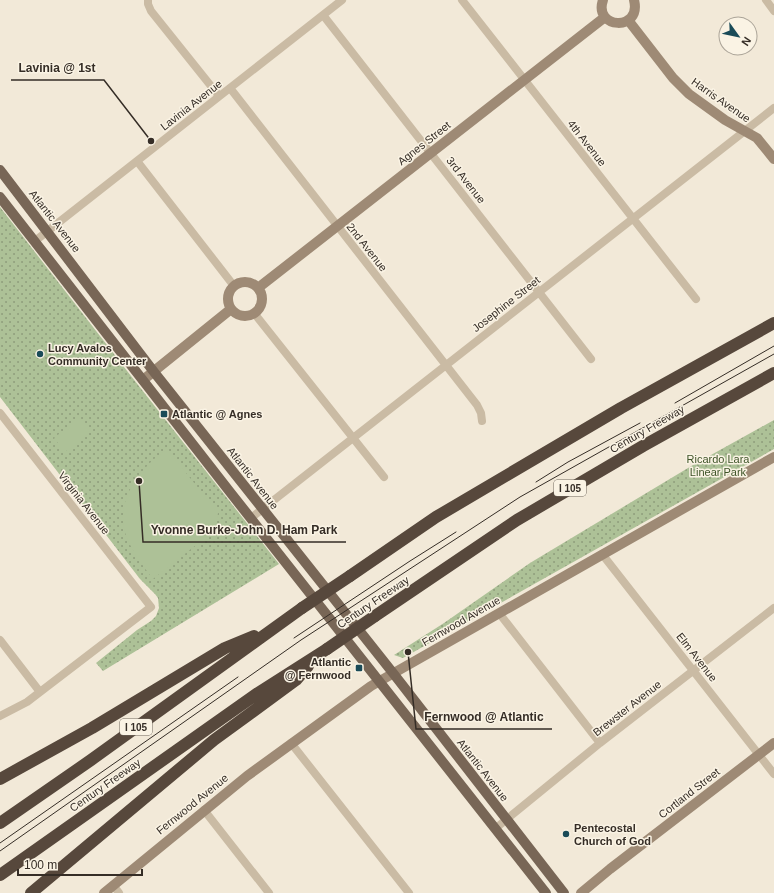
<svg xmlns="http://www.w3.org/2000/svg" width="774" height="893" viewBox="0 0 774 893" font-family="Arial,sans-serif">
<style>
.grass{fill:url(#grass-dots)}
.pitch{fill:#adc197}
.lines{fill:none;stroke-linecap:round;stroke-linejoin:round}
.street{stroke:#cabba4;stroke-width:8}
.secondary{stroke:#9e8a75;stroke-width:10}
.primary{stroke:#786656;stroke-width:10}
.highway{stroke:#57483c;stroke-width:12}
.tram{stroke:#352d26;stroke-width:1}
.highway-bridge{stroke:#57483c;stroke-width:12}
.poi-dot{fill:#1a4b58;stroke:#faf3e4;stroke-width:1.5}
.labels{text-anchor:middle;stroke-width:3;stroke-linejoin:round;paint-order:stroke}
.shield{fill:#faf3e4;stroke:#70685f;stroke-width:1}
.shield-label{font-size:10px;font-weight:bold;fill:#352d26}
.street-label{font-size:11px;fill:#352d26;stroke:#faf3e4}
.poi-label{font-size:11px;font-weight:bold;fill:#352d26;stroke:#faf3e4;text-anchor:start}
.park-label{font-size:11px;fill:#3e5428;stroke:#faf3e4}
.leader{fill:none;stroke:#352d26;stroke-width:1.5}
.callout-dot{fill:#352d26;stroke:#faf3e4;stroke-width:1.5}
.callout-label{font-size:12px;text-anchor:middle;font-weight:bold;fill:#352d26;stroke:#faf3e4;stroke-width:3;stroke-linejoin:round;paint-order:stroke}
</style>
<defs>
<pattern id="grass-dots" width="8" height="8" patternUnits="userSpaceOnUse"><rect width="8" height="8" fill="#adc197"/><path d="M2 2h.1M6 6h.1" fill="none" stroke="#8e9d7b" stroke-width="1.8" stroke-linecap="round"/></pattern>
</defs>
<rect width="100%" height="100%" fill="#f2e9d8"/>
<path class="grass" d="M0 207 131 376 279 564 103 671 96 663 137 630 151 621 156 616 159 608 158 598 155 594 140 579 0 397Z
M774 420V449L403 658 394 655 444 623 530 563 693 465Z"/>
<path class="pitch" d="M79 418 90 432 65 452 54 438Z
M167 449 218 513 215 530 153 579C143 566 133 553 127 538 116 511 129 484 148 465 153 459 160 454 167 449Z"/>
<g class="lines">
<path class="street" d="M148 0V4L151 11 219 96
M462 0 696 299
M766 0 774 11
M323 15 591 359
M230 88 477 405 481 413 482 421
M137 161 234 286
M35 241 342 0
M254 313 384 477
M0 413 151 607 40 692 27 702 0 716
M251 518 774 108
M602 554 774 774
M499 613 600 743
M0 640 40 692
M291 743 409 893
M204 810 269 893
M496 828 600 743 774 608
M113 885 119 893"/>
<path class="secondary" d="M603 0C593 29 642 32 634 0
M628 20 673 78 689 94 725 120 757 138 774 159
M228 299a17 17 0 1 1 34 0a17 17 0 1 1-34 0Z
M258 288 605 17
M143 380 231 309
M104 893 247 776 371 686 774 457
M581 893 610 869 774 743"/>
<path class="primary" d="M0 170 154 372 393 673 564 893
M0 197 230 492 546 893"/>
<path class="highway" d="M350 576 436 517 621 408 774 323
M375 616 517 520 643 446 774 373
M0 779 92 728 225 648 254 636
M0 823 91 760 302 608
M0 875 258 693 327 649
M31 893 214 740 296 680 308 666"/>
<path class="tram" d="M675 403 774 346
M536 482 568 462 640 423
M294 638 410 561 456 532
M0 843 238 677
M0 851 301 640 520 497 774 354"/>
<path class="highway-bridge" d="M302 608 350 576
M327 649 375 616"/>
</g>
<g class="poi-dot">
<circle cx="40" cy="354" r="4"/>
<rect x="160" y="410" width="8" height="8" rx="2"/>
<rect x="355" y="664" width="8" height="8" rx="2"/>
<circle cx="566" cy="834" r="4"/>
</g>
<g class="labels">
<g class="shield">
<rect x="554" y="480" width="32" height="16" rx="3"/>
<rect x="120" y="719" width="32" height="16" rx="3"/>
</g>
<g class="shield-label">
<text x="570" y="492">I 105</text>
<text x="136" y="731">I 105</text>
</g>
<g class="street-label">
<text transform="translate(721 100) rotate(35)" y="4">Harris Avenue</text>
<text transform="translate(191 105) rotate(-38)" y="4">Lavinia Avenue</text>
<text transform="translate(424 143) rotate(-38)" y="4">Agnes Street</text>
<text transform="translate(587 143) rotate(52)" y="4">4th Avenue</text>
<text transform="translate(466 180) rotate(52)" y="4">3rd Avenue</text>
<text transform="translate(55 221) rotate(52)" y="4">Atlantic Avenue</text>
<text transform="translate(367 247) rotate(52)" y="4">2nd Avenue</text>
<text transform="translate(506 304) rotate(-38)" y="4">Josephine Street</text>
<text transform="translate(647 429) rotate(-30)" y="4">Century Freeway</text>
<text transform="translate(253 478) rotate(52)" y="4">Atlantic Avenue</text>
<text transform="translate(84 503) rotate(52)" y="4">Virginia Avenue</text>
<text transform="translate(373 602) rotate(-34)" y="4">Century Freeway</text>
<text transform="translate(461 621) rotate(-30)" y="4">Fernwood Avenue</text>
<text transform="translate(697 657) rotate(52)" y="4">Elm Avenue</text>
<text transform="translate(627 708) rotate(-38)" y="4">Brewster Avenue</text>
<text transform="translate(483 770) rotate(52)" y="4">Atlantic Avenue</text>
<text transform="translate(105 785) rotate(-35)" y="4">Century Freeway</text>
<text transform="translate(689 793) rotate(-38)" y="4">Cortland Street</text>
<text transform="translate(192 804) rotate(-39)" y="4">Fernwood Avenue</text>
</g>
<g class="poi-label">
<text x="48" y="352">Lucy Avalos<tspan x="48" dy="13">Community Center</tspan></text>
<text x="172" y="418">Atlantic @ Agnes</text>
<text x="351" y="666" text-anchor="end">Atlantic<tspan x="351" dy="13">@ Fernwood</tspan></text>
<text x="574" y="832">Pentecostal<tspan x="574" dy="13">Church of God</tspan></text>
</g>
<g class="park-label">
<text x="718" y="463">Ricardo Lara<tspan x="718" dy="13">Linear Park</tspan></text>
</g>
</g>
<path class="leader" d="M151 141L104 80H11M139 481L143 542H346M408 652L416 729H552"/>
<g class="callout-dot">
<circle cx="151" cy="141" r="4"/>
<circle cx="139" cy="481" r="4"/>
<circle cx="408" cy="652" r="4"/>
</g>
<g class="callout-label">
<text x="57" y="72">Lavinia @ 1st</text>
<text x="244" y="534">Yvonne Burke-John D. Ham Park</text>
<text x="484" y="721">Fernwood @ Atlantic</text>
</g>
<g transform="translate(738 36) rotate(123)"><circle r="19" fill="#faf3e4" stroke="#aba498"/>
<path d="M0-3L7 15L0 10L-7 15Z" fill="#1a4b58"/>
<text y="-6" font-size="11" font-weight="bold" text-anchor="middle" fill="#352d26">N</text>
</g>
<path d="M18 869v6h124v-6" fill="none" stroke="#352d26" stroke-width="2"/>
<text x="24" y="869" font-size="12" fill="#352d26" stroke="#faf3e4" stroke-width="3" paint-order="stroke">100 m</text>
</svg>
